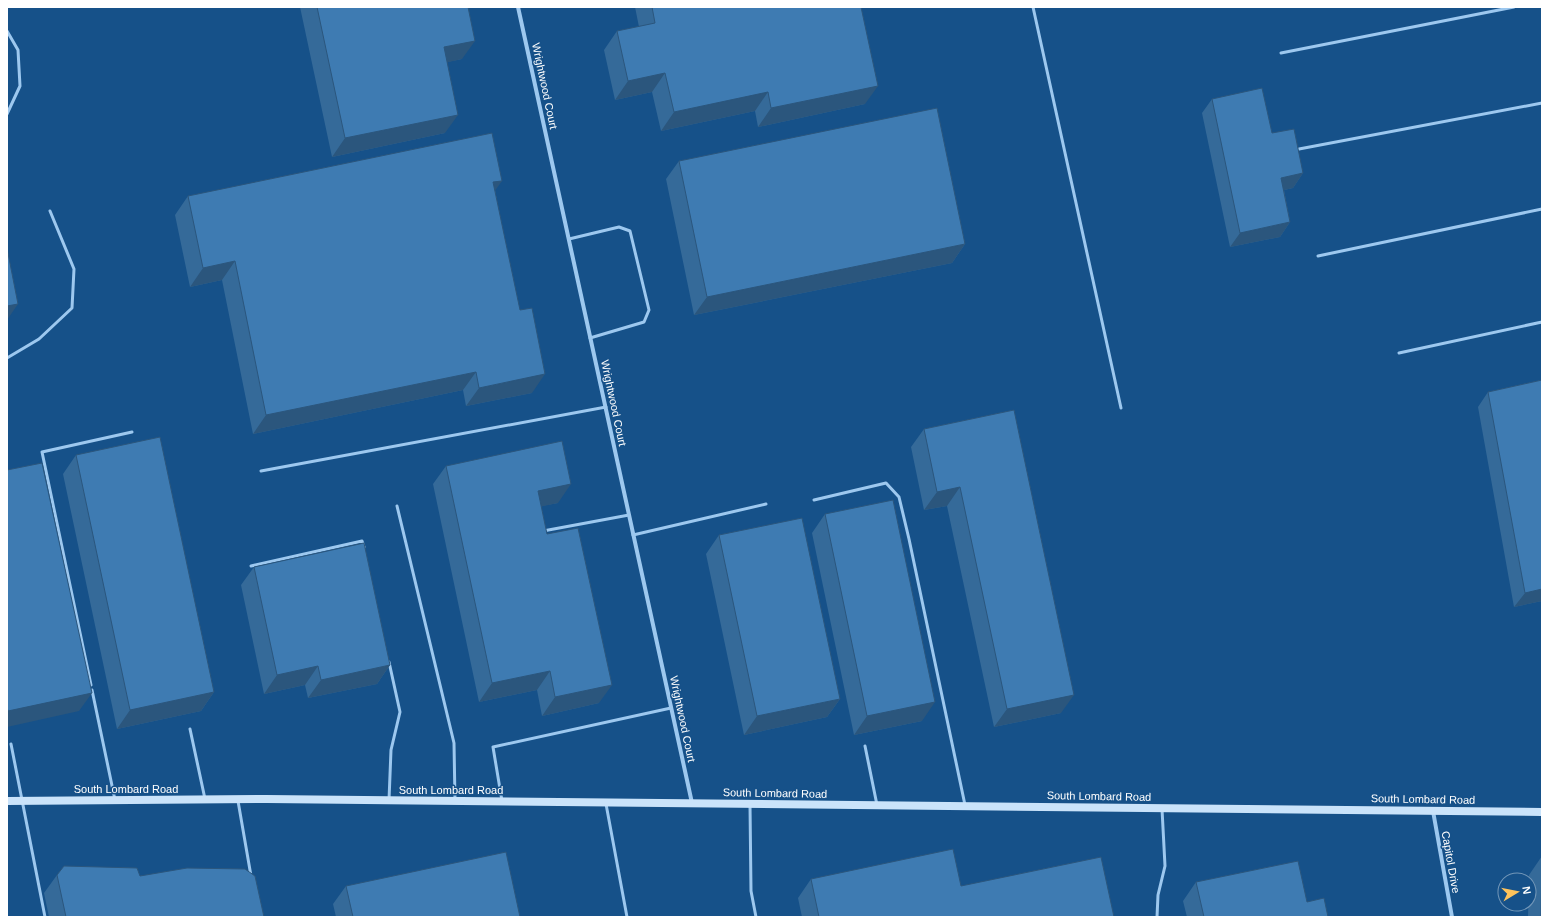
<svg xmlns="http://www.w3.org/2000/svg" width="1549" height="924" viewBox="0 0 1549 924" font-family="Arial,sans-serif">
<style>
.lines{fill:none;stroke-linecap:round;stroke-linejoin:round}
.lane{stroke:#9dc8ef;stroke-width:3}
.street{stroke:#9dc8ef;stroke-width:4}
.secondary{stroke:#cae3fa;stroke-width:8}
.wall{fill:#356a99}
.shaded-wall{fill:#2b567d}
.building{fill:#3e7bb2;stroke:#2b567d}
.labels{text-anchor:middle;stroke-width:3;stroke-linejoin:round;paint-order:stroke}
.street-label{font-size:11px;fill:#fff;stroke:#165189}
</style>
<rect width="100%" height="100%" fill="#165189"/>
<g class="lines">
<path class="lane" d="M1033 7 1121 408
M7 31 18 50 20 86 7 114
M1281 53 1514 7
M1299 149 1542 103
M569 239 619 227 630 231 649 310 644 322 590 338
M1318 256 1542 209
M1399 353 1542 322
M7 358 39 339 72 308 74 269 50 211
M261 471 606 407
M814 500 886 483 899 497 909 539 965 805
M397 506 454 743 455 801
M543 531 629 515
M633 535 766 504
M251 566 362 541 364 547
M389 662 400 712 391 750 389 800
M91 685 42 452 132 432
M92 690 115 800
M190 729 205 799
M11 744 45 917
M865 746 877 805
M238 801 251 876
M502 801 493 747 671 708
M606 804 627 917
M750 805 751 891 756 917
M1157 917 1158 895 1165 866 1162 809"/>
<path class="street" d="M518 7 692 803
M1433 811 1452 917"/>
<path class="secondary" d="M7 801 267 799 1542 812"/>
</g>
<path class="wall" d="M300 7H468L462 59 447 62 445 133 332 157Z
M635 7H861L865 104 758 127 755 111 661 131 652 92 615 100 604 50 617 31 639 27Z
M1212 99 1272 133 1303 173 1293 188 1284 190 1290 222 1280 237 1230 247 1202 113Z
M679 161 965 244 952 263 694 315 666 179Z
M495 190 532 393 466 406 463 390 253 434 222 280 190 287 175 215 188 196Z
M1542 380V601L1514 607 1478 407 1488 392Z
M1014 410 1061 713 994 727 947 506 924 510 911 447 924 429Z
M76 455 214 692 201 711 117 729 63 474Z
M446 466 558 503 541 506 547 534 599 703 542 716 537 690 479 702 433 484Z
M825 514 922 721 854 735 812 533Z
M719 535 840 699 827 717 744 735 706 554Z
M254 567 390 665 377 684 308 698 305 685 264 694 241 585Z
M1542 856V917H1528L1529 875Z
M57 875 140 876 264 917H49L44 893Z
M811 879 961 886 1114 917H802L798 898Z
M1196 882 1307 902 1328 917H1187L1183 901Z
M346 886 520 917H336L333 904Z"/>
<path class="shaded-wall" d="M475 41 462 59 431 66 444 47Z
M665 73 652 92 615 100 628 81Z
M878 86 865 104 758 127 771 108Z
M768 92 755 111 661 131 674 112Z
M458 115 445 133 332 157 345 138Z
M1303 173 1293 188 1271 193 1281 178Z
M502 181 489 199 493 182Z
M1290 222 1280 237 1230 247 1240 233Z
M965 244 952 263 694 315 707 297Z
M235 261 222 280 190 287 203 268Z
M18 304 7 320V306Z
M476 372 463 390 253 434 266 415Z
M545 374 532 393 466 406 479 388Z
M571 484 558 503 525 510 538 491Z
M960 487 947 506 924 510 937 492Z
M1542 589V601L1514 607 1525 593Z
M390 665 377 684 308 698 321 680Z
M318 666 305 685 264 694 277 675Z
M550 671 537 690 479 702 492 683Z
M612 685 599 703 542 716 555 697Z
M214 692 201 711 117 729 130 710Z
M92 693 79 711 7 727V712L8 711Z
M1074 695 1061 713 994 727 1007 709Z
M840 699 827 717 744 735 757 716Z
M935 702 922 721 854 735 867 716Z"/>
<path class="building" d="M317 7H468L475 41 444 47 458 115 345 138Z
M652 7H861L878 86 771 108 768 92 674 112 665 73 628 81 617 31 655 23Z
M1262 88 1272 133 1294 129 1303 173 1281 178 1290 222 1240 233 1212 99Z
M937 108 965 244 707 297 679 161Z
M492 133 502 181 493 182 520 310 532 308 545 374 479 388 476 372 266 415 235 261 203 268 188 196Z
M7 248 18 304 7 306Z
M1542 380V589L1525 593 1488 392Z
M1014 410 1074 695 1007 709 960 487 937 492 924 429Z
M160 437 214 692 130 710 76 455Z
M562 441 571 484 538 491 547 534 578 528 612 685 555 697 550 671 492 683 446 466Z
M42 463 92 693 8 711 7 707V470Z
M893 500 935 702 867 716 825 514Z
M802 518 840 699 757 716 719 535Z
M364 543 390 665 321 680 318 666 277 675 254 567Z
M953 849 961 886 1101 857 1114 917H819L811 879Z
M506 852 520 917H353L346 886Z
M1542 856V917H1541Z
M1298 861 1307 902 1324 898 1328 917H1204L1196 882Z
M64 866 137 868 140 876 187 868 245 869 255 876 264 917H66L57 875Z"/>
<g class="labels">
<g class="street-label">
<text transform="translate(545 86) rotate(78)" y="4">Wrightwood Court</text>
<text transform="translate(614 403) rotate(78)" y="4">Wrightwood Court</text>
<text transform="translate(683 719) rotate(78)" y="4">Wrightwood Court</text>
<text x="126" y="793">South Lombard Road</text>
<text x="451" y="794">South Lombard Road</text>
<text transform="translate(775 793) rotate(1)" y="4">South Lombard Road</text>
<text transform="translate(1099 796) rotate(1)" y="4">South Lombard Road</text>
<text transform="translate(1423 799) rotate(1)" y="4">South Lombard Road</text>
<text transform="translate(1451 862) rotate(80)" y="4">Capitol Drive</text>
</g>
</g>
<rect width="1549" height="924" fill="none" stroke="#ffffff" stroke-width="16"/>
<g transform="translate(1517 892) rotate(80)"><circle r="19" fill="#165189" stroke="#7397b8"/>
<path d="M0-3L7 15L0 10L-7 15Z" fill="#ffc35b"/>
<text y="-6" font-size="11" font-weight="bold" text-anchor="middle" fill="#ffffff">N</text>
</g>
</svg>
